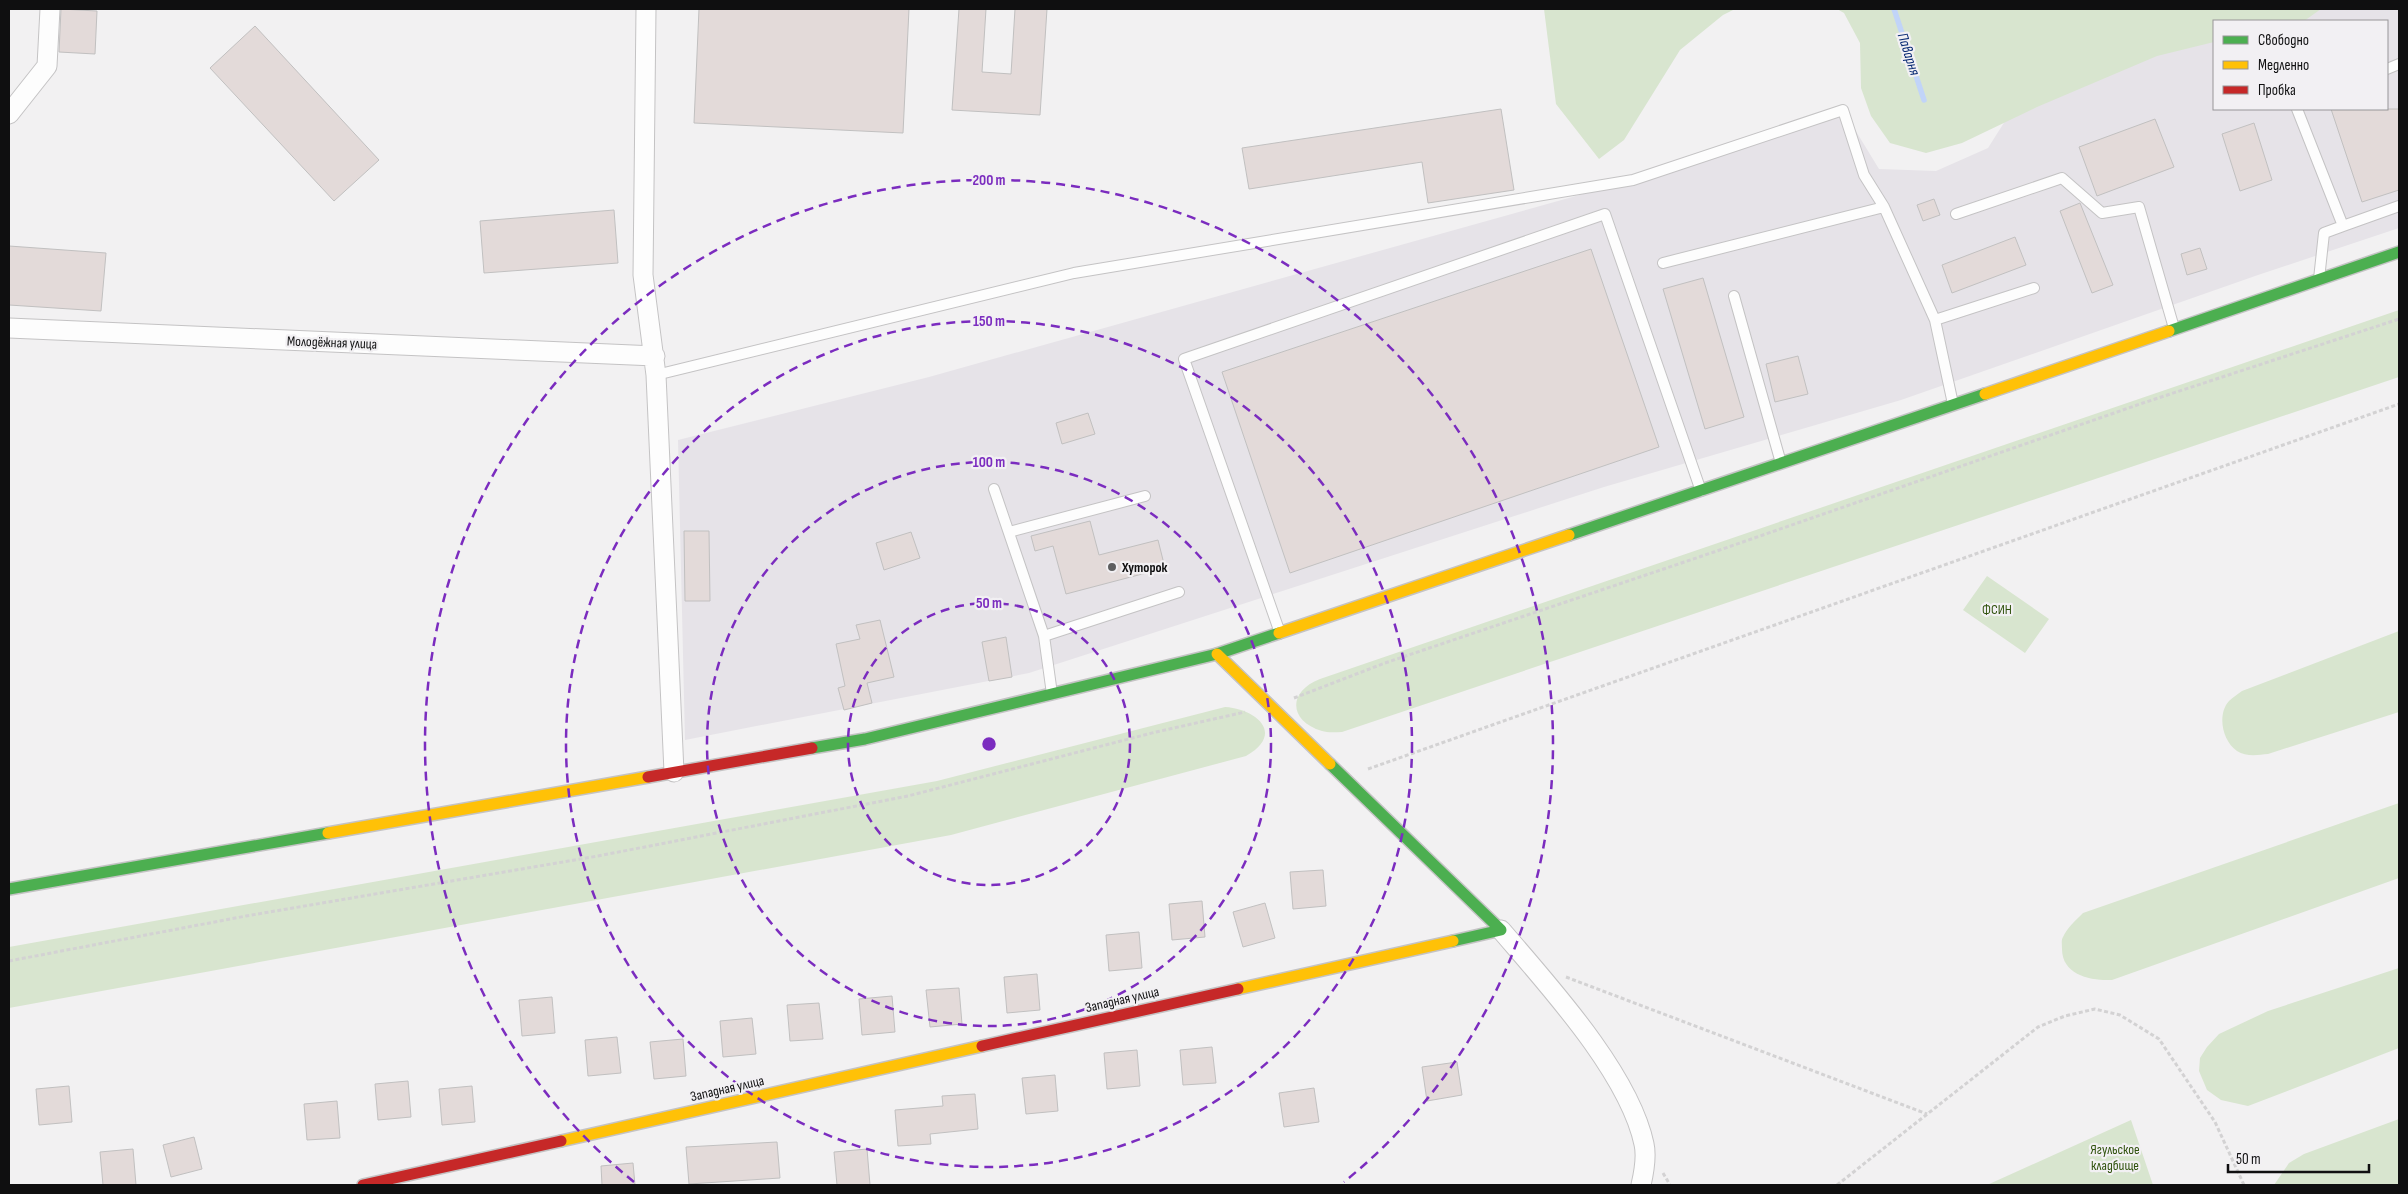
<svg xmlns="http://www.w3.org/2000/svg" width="2408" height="1194" viewBox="0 0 2408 1194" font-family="'Sofia Sans Condensed',sans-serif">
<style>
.built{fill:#e6e3e8;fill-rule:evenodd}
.green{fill:#d8e5cf}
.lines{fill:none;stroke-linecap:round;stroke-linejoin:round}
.stream{stroke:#c1d4f8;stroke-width:5.5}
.building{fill:#e3dad9;stroke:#c1c0c0}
.lane-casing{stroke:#c4c3c4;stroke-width:12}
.street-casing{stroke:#c4c3c4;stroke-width:21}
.fast-casing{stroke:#c4c3c4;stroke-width:14}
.slow-casing{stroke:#c4c3c4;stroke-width:14}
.jam-casing{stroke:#c4c3c4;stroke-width:14}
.path{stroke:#d3d2d3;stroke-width:3;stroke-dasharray:4 2.5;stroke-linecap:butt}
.lane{stroke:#fdfdfd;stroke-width:10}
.street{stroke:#fdfdfd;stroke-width:19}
.fast{stroke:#4caf50;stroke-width:11}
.slow{stroke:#ffc107;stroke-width:11}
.jam{stroke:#c62828;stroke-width:11}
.ring{fill:none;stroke:#7b2cbf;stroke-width:2.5;stroke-dasharray:9 6}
.poi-dot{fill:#5e5e5f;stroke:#f2f0f3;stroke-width:2}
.labels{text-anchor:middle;stroke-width:4.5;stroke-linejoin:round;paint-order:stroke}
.street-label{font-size:14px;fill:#0f0f10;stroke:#f2f0f3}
.poi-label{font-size:14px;font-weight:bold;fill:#0f0f10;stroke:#f2f0f3;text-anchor:start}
.park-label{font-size:14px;fill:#31530e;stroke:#f2f0f3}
.water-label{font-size:15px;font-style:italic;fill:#0e2f77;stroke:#f2f0f3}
.centre{fill:#7b2cbf;stroke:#f2f0f3;stroke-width:2.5}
.ring-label{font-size:15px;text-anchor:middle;font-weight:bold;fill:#7b2cbf;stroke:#f2f0f3;stroke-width:4.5;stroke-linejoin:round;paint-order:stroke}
</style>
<rect width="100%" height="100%" fill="#f2f1f2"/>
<path class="built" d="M2124 9H2399V228L2258 275 1901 400 1604 487 1029 673 685 740 678 440 929 377 1633 180 1843 110 1879 169 1936 171 1988 148 2069 20ZM2214 21H2387V109H2214Z"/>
<path class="green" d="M1544 9H1735L1723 15 1680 50 1624 140 1599 159 1556 104Z
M1837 9H2321L2304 21H2214V42L2157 56 2037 107 1962 143 1926 153 1890 143 1871 116 1861 88 1860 43 1844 13Z
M2399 310V377L1342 732C1336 732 1328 733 1322 731 1289 721 1287 692 1320 679Z
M1987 576 2049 619 2025 653 1963 610Z
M2399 631V712L2268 754C2258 755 2246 757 2237 751 2222 741 2217 714 2229 701 2233 697 2238 694 2242 691Z
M1225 707C1257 709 1285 734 1246 756L951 835 9 1008V947L937 781Z
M2399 803V878L2112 980C2091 981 2062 975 2062 949 2062 945 2061 940 2063 937 2067 928 2076 920 2083 913Z
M2399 968V1048L2248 1106 2221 1100 2207 1090 2199 1071 2200 1058 2207 1047 2219 1034 2268 1011Z
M2399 1119V1185H2274L2289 1163 2304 1154Z
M2131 1120 2153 1185H1987Z"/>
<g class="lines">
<path class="stream" d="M1894 9 1924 100"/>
</g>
<path class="building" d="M61 9 97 11 95 54 59 52Z
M699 9H909L903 133 694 123Z
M959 9H986L982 72 1011 74 1015 9H1047L1040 115 952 110Z
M255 26 379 160 334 201 210 68Z
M1501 109 1514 190 1428 203 1422 162 1249 189 1242 148Z
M2331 109H2399V190L2362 202Z
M2155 119 2174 167 2097 196 2079 147Z
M2254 123 2272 180 2240 191 2222 134Z
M1934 199 1940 215 1923 221 1917 205Z
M2080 203 2113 285 2092 293 2060 211Z
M614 210 618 263 484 273 480 221Z
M2015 237 2026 265 1952 293 1942 265Z
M9 246 106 253 101 311 9 305Z
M2200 248 2207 269 2187 275 2181 254Z
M1591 249 1659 447 1290 573 1222 372Z
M1703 278 1744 417 1705 429 1663 289Z
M1798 356 1808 394 1775 402 1766 364Z
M1088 413 1095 434 1062 444 1056 423Z
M1090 521 1099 555 1158 540 1165 568 1066 594 1053 546 1035 551 1031 536Z
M684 531H709L710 601H685Z
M911 532 920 558 884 570 876 543Z
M880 620 894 677 867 683 872 703 844 710 838 688 845 686 836 644 860 639 856 625Z
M1006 637 1012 677 989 681 982 642Z
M1323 870 1326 906 1293 909 1290 872Z
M1202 901 1205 937 1172 940 1169 904Z
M1265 903 1275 938 1243 947 1233 912Z
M1139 932 1142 968 1109 971 1106 935Z
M1037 974 1040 1010 1007 1013 1004 977Z
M959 988 962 1024 930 1027 926 990Z
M892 996 895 1032 862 1035 859 999Z
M552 997 555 1033 522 1036 519 1000Z
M819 1003 823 1039 790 1041 787 1005Z
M752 1018 756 1054 723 1057 720 1021Z
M617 1037 621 1073 588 1076 585 1040Z
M683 1039 686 1076 654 1079 650 1042Z
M1212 1047 1216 1083 1183 1085 1180 1050Z
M1137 1050 1140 1086 1107 1089 1104 1053Z
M1457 1062 1462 1095 1427 1101 1422 1067Z
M1055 1075 1058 1111 1026 1114 1022 1078Z
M408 1081 411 1117 378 1120 375 1084Z
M69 1086 72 1122 39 1125 36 1089Z
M472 1086 475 1122 442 1125 439 1089Z
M1314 1088 1319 1122 1284 1127 1279 1093Z
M975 1094 978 1129 930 1134 931 1144 898 1146 895 1110 943 1106 942 1096Z
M337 1101 340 1138 307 1140 304 1104Z
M194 1137 202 1169 171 1177 163 1145Z
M777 1142 780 1178 689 1184 686 1147Z
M133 1149 136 1185H103L100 1152Z
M867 1149 870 1185H837L834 1152Z
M633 1163 635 1185H602L601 1166Z"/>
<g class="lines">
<defs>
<path id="lane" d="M2387 69 2399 64
M2297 109 2343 226 2399 206
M1956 214 2062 178 2102 213 2139 207 2174 328
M1663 263 1884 207
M2319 279 2324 233 2343 226
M1734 296 1781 463
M1935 320 2034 288
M656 375 1074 273 1633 180 1843 110 1864 175 1884 207 1935 320 1953 404
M994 489 1044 636
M1009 532 1145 496
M1280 633 1184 359 1605 214 1701 491
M1052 694 1044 636 1179 592"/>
<path id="street" d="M646 9 643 275 656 375 674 772
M9 114 47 66 50 9
M9 328 655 356
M1501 930C1548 985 1629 1073 1644 1144 1647 1157 1644 1172 1641 1185"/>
<path id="fast" d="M2169 331 2399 252
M1569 535 1985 394
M812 748 865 739 1217 654 1279 633
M1330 764 1501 930 1453 941
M9 889 328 833"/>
<path id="slow" d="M1985 394 2169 331
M1279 633 1569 535
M1217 654 1330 764
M328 833 648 777
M1238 989 1453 941
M561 1141 982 1046"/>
<path id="jam" d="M648 777 812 748
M982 1046 1238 989
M363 1185 561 1141"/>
</defs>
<use href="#lane" class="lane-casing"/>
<use href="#street" class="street-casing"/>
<use href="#fast" class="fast-casing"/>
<use href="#slow" class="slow-casing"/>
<use href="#jam" class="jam-casing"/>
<path class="path" d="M1294 698 1385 663 1714 552 2143 403 2399 319
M1368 769 2399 404
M9 961 246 916 598 856 908 796 1156 732 1245 712
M1566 977 1927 1114
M1663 1173 1670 1185
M1837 1185 2038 1027 2065 1016 2095 1009 2120 1015 2159 1039 2215 1122 2244 1185"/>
<use href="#lane" class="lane"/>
<use href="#street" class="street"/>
<use href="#fast" class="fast"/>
<use href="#slow" class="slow"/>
<use href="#jam" class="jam"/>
</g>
<g class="ring">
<circle cx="989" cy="744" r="141"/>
<circle cx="989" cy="744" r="282"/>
<circle cx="989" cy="744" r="423"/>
<path d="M634 1182A564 564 0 1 1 1344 1182"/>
</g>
<circle class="poi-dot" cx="1112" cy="567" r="5"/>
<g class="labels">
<g class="street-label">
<text transform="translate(332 342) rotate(2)" y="5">Молодёжная улица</text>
<text transform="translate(1122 999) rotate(-13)" y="5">Западная улица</text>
<text transform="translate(727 1088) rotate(-13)" y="5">Западная улица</text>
</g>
<g class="poi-label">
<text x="1122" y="572">Хуторок</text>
</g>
<g class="park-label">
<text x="1997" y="614">ФСИН</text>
<text x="2115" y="1154">Ягульское<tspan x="2115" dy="16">кладбище</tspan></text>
</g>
<g class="water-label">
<text transform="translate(1909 54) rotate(72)" y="5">Паварня</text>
</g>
</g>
<circle cx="989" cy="744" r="8" class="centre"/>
<g class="ring-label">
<text x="989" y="185">200 m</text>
<text x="989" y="326">150 m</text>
<text x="989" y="467">100 m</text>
<text x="989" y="608">50 m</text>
</g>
<rect width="2408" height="1194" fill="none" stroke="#0f0f10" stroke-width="20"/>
<rect x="2213" y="20" width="175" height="90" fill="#f2f0f3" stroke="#979698"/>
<rect x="2223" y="36" width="25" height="8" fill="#4caf50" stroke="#979698"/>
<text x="2258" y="45" font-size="15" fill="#0f0f10">Свободно</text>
<rect x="2223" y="61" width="25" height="8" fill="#ffc107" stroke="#979698"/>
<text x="2258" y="70" font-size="15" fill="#0f0f10">Медленно</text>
<rect x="2223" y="86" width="25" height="8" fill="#c62828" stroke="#979698"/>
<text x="2258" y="95" font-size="15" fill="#0f0f10">Пробка</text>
<path d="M2228 1164v8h141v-8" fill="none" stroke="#0f0f10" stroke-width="2.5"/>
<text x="2236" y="1164" font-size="15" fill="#0f0f10" stroke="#f2f0f3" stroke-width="4" paint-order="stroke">50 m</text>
</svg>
